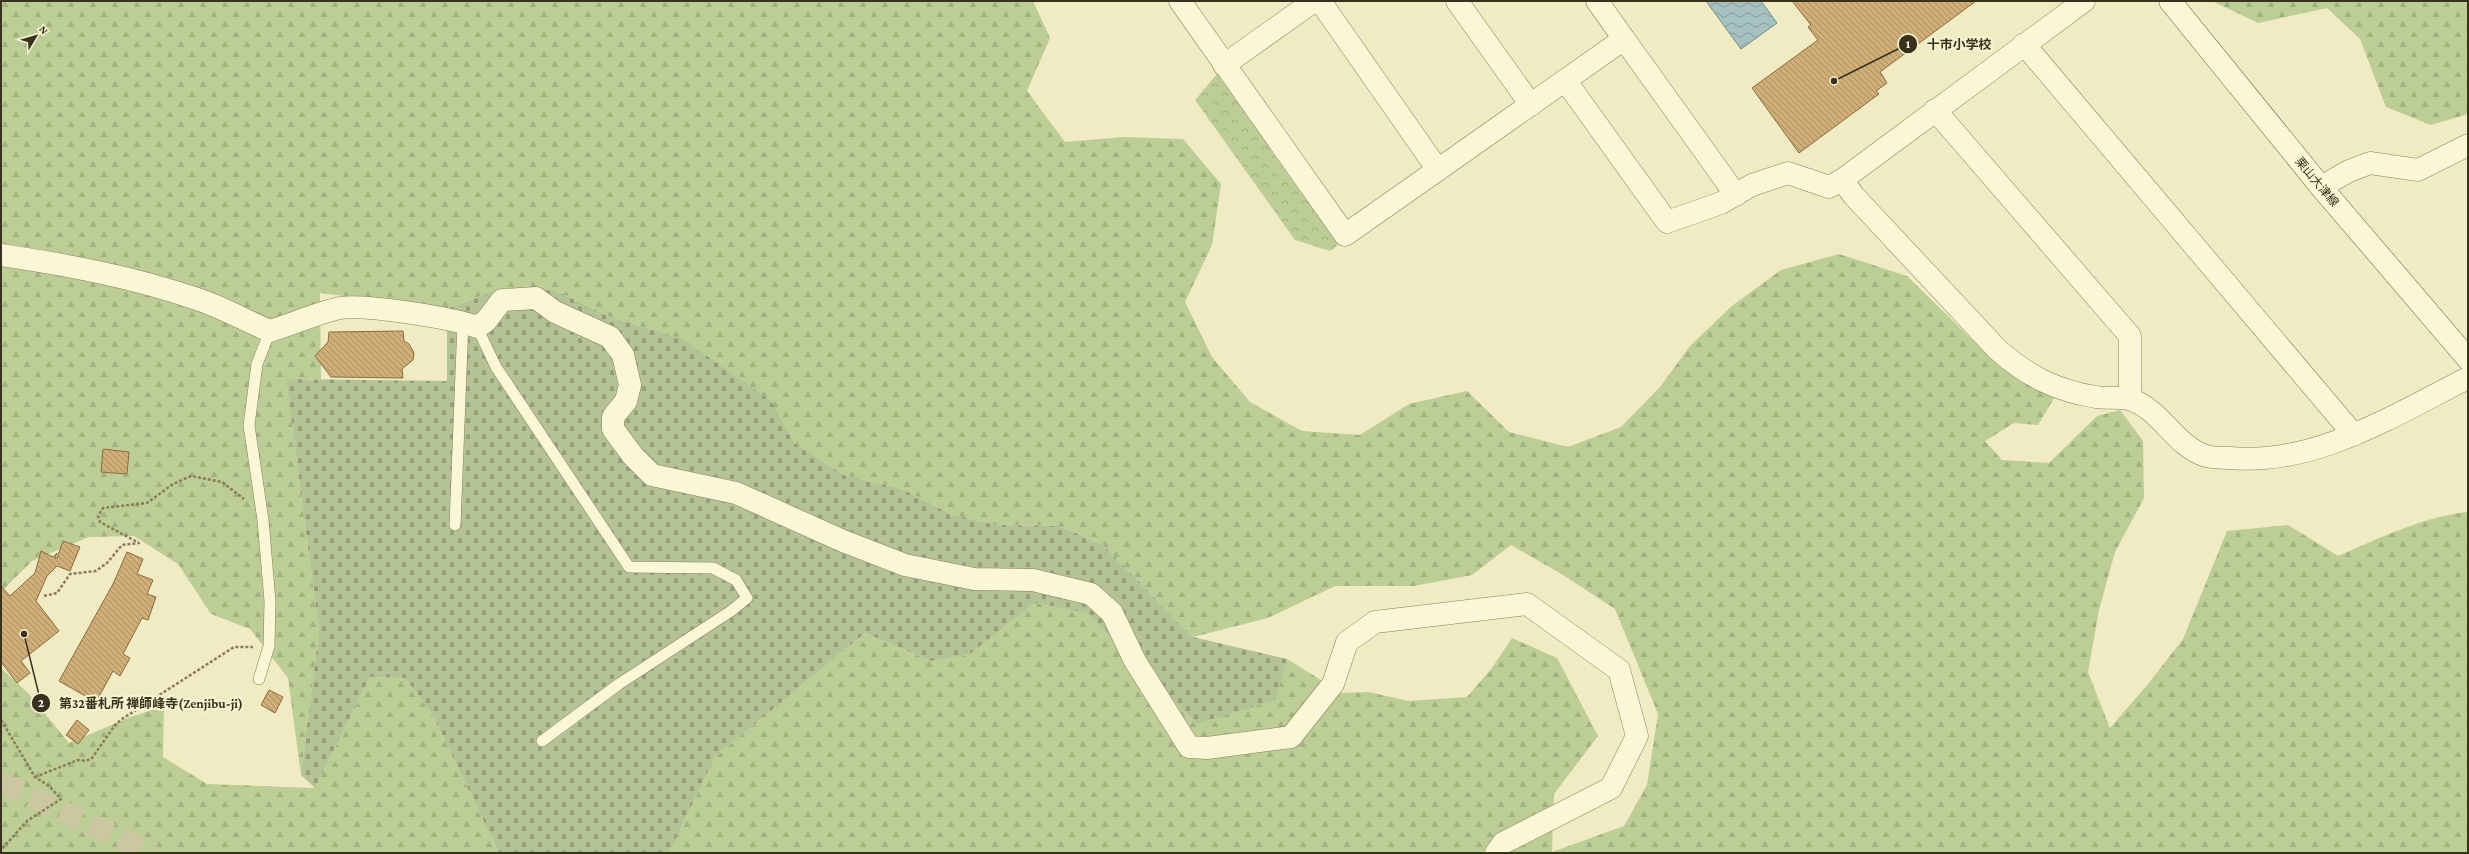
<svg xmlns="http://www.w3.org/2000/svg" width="2469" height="854" viewBox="0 0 2469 854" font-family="'Crimson Pro','Noto Sans JP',serif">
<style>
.forest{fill:url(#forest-firs)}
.cemetery{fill:url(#cemetery-stones)}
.park{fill:url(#park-crowns)}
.water{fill:url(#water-waves);stroke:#6b918f}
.building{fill:url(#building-back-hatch);stroke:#8a6c3d}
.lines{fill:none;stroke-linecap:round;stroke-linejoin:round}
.primary-tunnel{stroke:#ccc6a1;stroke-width:22;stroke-dasharray:22 11;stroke-linecap:butt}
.service-casing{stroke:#8a7d59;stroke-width:12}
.minor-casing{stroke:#8a7d59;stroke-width:23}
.secondary-casing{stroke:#6c5e3c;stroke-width:23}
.path{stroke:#8a7d59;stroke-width:2.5;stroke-dasharray:3 2;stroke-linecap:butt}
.service{stroke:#faf7d6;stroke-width:11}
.minor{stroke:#faf7d6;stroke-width:22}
.secondary{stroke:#faf7d6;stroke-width:22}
.labels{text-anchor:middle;stroke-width:4;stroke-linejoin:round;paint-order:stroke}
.street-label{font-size:12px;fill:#3a311d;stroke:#f7f4d2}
.leader{fill:none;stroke:#3a311d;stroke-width:1.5}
.callout-dot{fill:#3a311d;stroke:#f7f4d2;stroke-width:1.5}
.mark-label{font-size:12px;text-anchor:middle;font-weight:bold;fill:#fff}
.callout-label{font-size:13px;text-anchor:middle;font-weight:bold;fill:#3a311d;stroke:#f7f4d2;stroke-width:4;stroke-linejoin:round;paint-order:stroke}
</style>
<defs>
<pattern id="forest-firs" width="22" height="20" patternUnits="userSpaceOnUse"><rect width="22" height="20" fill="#bcce96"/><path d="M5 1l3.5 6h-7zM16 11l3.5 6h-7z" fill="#a2b181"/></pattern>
<pattern id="cemetery-stones" width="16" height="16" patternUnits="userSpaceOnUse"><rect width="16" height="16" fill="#b4c395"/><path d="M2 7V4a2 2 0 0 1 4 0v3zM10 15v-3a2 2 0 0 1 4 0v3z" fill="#939f79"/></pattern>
<pattern id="park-crowns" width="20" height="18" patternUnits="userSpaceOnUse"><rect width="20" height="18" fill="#bcce96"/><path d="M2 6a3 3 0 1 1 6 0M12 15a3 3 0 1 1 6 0" fill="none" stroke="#a2b181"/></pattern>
<pattern id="water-waves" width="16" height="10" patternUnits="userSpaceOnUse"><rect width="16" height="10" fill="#a5c2c0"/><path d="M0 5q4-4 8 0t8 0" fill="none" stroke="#879e9b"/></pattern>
<pattern id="building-back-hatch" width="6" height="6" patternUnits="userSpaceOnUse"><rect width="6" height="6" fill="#cfae77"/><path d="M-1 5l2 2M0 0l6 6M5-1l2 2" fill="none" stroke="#a98e61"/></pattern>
</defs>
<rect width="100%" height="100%" fill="#f0ebc2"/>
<path class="forest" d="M1 1H1033L1050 38 1027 91 1065 142 1123 137 1183 139 1221 184 1212 245 1185 302 1212 357 1250 402 1302 431 1360 435 1409 404 1467 391 1509 432 1568 447 1621 427 1660 387 1690 346 1733 305 1781 270 1839 254 1907 276 2000 367 2054 398 2038 425 2014 423 1985 441 2002 460 2049 463 2097 416 2120 410 2143 441 2144 498 2115 552 2099 610 2088 672 2110 728 2148 684 2183 639 2227 531 2288 525 2338 556C2380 538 2422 517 2468 512V853H669L715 757 865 633 931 661 969 655 1035 603 1088 613 1197 724 1274 700 1287 659 1342 693 1369 692 1408 701 1467 697 1492 668 1512 638 1557 658 1598 736 1554 794 1552 852 1624 826 1647 785 1658 714 1615 609 1563 575 1511 545 1472 575 1414 586H1335L1268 618 1193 637 1103 545 1059 526 997 525 953 515 902 489 844 475 794 443 770 401 683 339 608 316 555 290 498 289 447 309 320 293 321 379H286L319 631 301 775 288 678 250 629 211 614 178 564 134 536 89 537 32 561 1 592Z
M2212 1H2468V114L2431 125 2386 107 2360 39 2327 8 2258 23Z
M1 668 28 693 69 743 128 718 164 706 163 757 207 784 315 788 370 677 405 678 432 714 499 853H1Z"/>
<path class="cemetery" d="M498 289 555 290 608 316 683 339 771 401 794 443 844 475 902 489 953 515 997 525 1059 526 1103 545 1193 637 1287 659 1275 700 1197 724 1087 613 1035 603 969 655 931 661 865 633 715 757 669 853H499L432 714 405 678 370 677 315 788 301 775 319 631 286 379 447 381V309Z"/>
<path class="park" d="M1217 74 1338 245 1330 251 1295 240 1195 100Z"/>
<path class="water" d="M1706 1H1761L1777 23 1741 49Z"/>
<path class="building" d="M1792 1H1976L1880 72 1887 83 1876 91 1879 94 1799 153 1752 88 1818 40 1808 27 1811 25Z
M403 331 404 341 409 344 414 353 413 360 402 369 403 378 331 377 315 356 328 342 329 332Z
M103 449 129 452 127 474 101 472Z
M63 541 80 547 70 571 57 566 47 576 36 601 59 631 21 661 30 673 17 683 1 662V586L10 596 35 573 41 551 53 557 57 553 55 558H57Z
M127 552 143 559 137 574 153 580 147 594 156 597 148 620 142 618 123 654 130 658 120 676 113 671 96 702 59 681 113 584Z
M269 690 283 697 275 713 261 705Z
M77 720 89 730 78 744 66 735Z"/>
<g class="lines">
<path class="primary-tunnel" d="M1 783 152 853"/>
<defs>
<path id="service" d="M477 327 496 367 629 567 713 568 736 580 747 598 731 611 619 684 542 741
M455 525 463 322
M259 679 269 646 270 601 263 520 249 425 257 364 270 331"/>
<path id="minor" d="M1180 1 1345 235 1624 39 1597 1
M1320 1 1438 170
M1457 1 1531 105
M2084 1 1842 180 1854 196 1997 349C2026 375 2056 391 2096 397 2107 399 2122 396 2132 400 2162 411 2175 446 2206 456 2213 458 2222 458 2230 458 2315 466 2394 415 2468 378
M1624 39 1736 195
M2024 44 2354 435
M1224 65 1314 1
M1565 80 1667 222 1721 203 1752 185 1788 173 1829 187 1842 180
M1935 110 2130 336V399
M2321 187 2349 171 2370 163 2418 170 2468 145
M1 255C68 265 133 277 197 299 222 307 246 321 270 331 293 324 317 313 340 308 365 304 453 318 477 327L486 321 502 300 536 298 555 312 610 337 623 355 630 385 626 401 613 417V429L633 456 652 475 736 493 843 541 905 565 974 579 1033 580 1091 594 1112 613 1135 661 1189 747 1207 748 1291 737 1333 684 1347 642 1375 622 1527 604 1619 670 1637 736 1611 788 1503 843 1496 853"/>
<path id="secondary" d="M2170 1 2321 187 2468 359"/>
</defs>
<use href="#service" class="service-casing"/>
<use href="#minor" class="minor-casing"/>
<use href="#secondary" class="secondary-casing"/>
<path class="path" d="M44 596 57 593 70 574 96 571 107 563 122 545 139 543 100 522 98 516 103 508 147 503 173 484 191 476 222 482 244 499
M1 720 35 777 49 786 61 799 27 821 1 850
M35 777 78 760 86 761 92 758 115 725 122 719 234 647H253"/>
<use href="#service" class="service"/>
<use href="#minor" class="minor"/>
<use href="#secondary" class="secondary"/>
</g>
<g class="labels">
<g class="street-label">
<text transform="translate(2317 182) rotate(50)" y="4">栗山大津線</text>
</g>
</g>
<path class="leader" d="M1834 81L1908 44M24 634L41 703"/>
<g class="callout-dot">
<circle cx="1834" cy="81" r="4"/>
<circle cx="24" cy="634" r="4"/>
<circle cx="1908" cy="44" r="10"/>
<circle cx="41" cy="703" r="10"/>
</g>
<g class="mark-label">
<text x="1908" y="48">1</text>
<text x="41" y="707">2</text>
</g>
<g class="callout-label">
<text x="1959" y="49">十市小学校</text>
<text x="151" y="708">第32番札所 禅師峰寺(Zenjibu-ji)</text>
</g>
<rect width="2469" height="854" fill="none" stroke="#3a311d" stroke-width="4"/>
<g transform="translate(36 36) rotate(52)" stroke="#f7f4d2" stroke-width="3" paint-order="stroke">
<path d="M0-3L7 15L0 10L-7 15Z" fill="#3a311d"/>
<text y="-6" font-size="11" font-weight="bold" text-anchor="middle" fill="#3a311d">N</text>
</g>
</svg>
